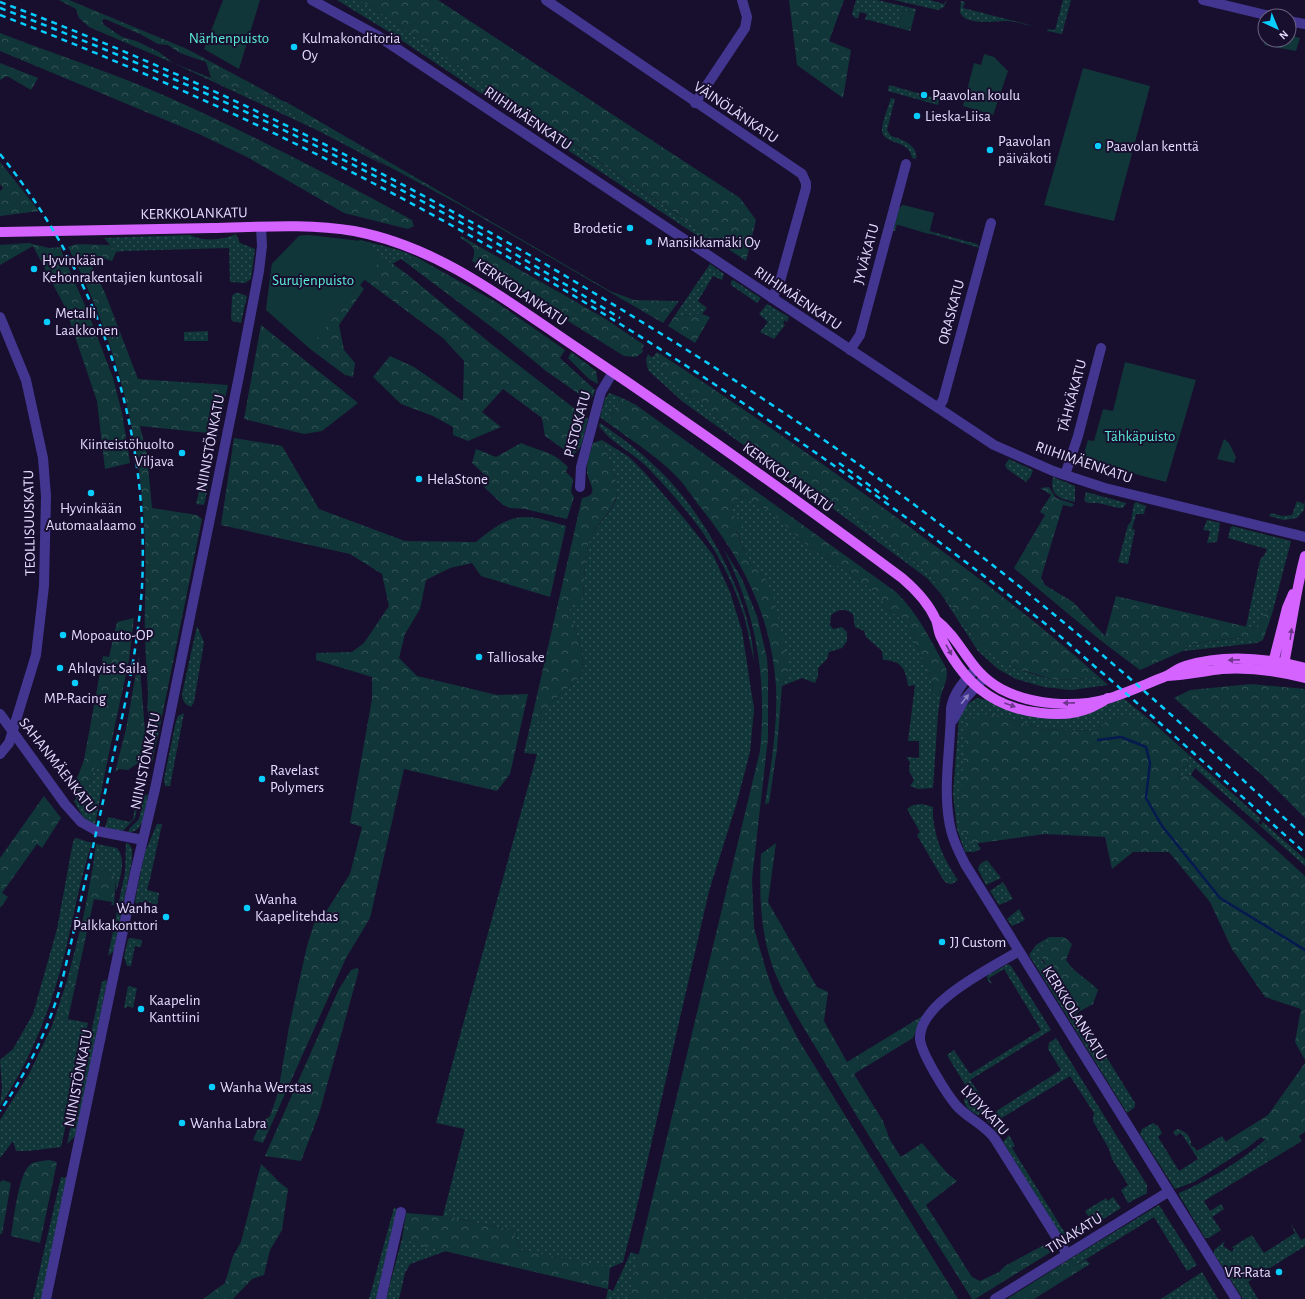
<svg xmlns="http://www.w3.org/2000/svg" width="1305" height="1299" viewBox="0 0 1305 1299" font-family="'Alegreya Sans',sans-serif">
<style>
.grass{fill:url(#grass-dots)}
.forest{fill:url(#forest-crowns)}
.green{fill:#113639}
.lines{fill:none;stroke-linecap:round;stroke-linejoin:round}
.stream{stroke:#061950;stroke-width:2.5}
.minor{stroke:#433691;stroke-width:10}
.major{stroke:#d563ff;stroke-width:10}
.rail{stroke:#08cdff;stroke-width:2.5;stroke-dasharray:6 5;stroke-linecap:butt}
.oneway{fill:#6d358c}
.oneway2{fill:#8b81c2}
.poi-dot{fill:#08cdff;stroke:#180f2e;stroke-width:1.5}
.labels{text-anchor:middle;stroke-width:4;stroke-linejoin:round;paint-order:stroke}
.park-label{font-size:15px;fill:#5becd7;stroke:#180f2e}
.poi-label{font-size:15px;fill:#e4dcff;stroke:#180f2e;text-anchor:start}
.street-label{font-size:15px;fill:#e4dcff;stroke:#180f2e}
</style>
<defs>
<pattern id="grass-dots" width="8" height="8" patternUnits="userSpaceOnUse"><rect width="8" height="8" fill="#113639"/><path d="M2 2h.1M6 6h.1" fill="none" stroke="#345257" stroke-width="1.8" stroke-linecap="round"/></pattern>
<pattern id="forest-crowns" width="20" height="18" patternUnits="userSpaceOnUse"><rect width="20" height="18" fill="#113639"/><path d="M2 6a3 3 0 1 1 6 0M12 15a3 3 0 1 1 6 0" fill="none" stroke="#345257"/></pattern>
</defs>
<rect width="100%" height="100%" fill="#180f2e"/>
<path class="grass" d="M337 0H357L369 5 536 118 532 127 389 32Z
M856 0H877L916 9 915 13 903 10 898 26 911 29 910 31 869 20H865L867 14 860 12 858 18H855L852 14Z
M894 0H930L944 4 947 0 944 7 938 10Z
M1063 0H1071L1062 34 1047 31 1048 29 1055 30Z
M961 1 965 2 963 8 1034 26C1026 25 1018 22 1009 21 998 20 965 27 960 12Z
M173 63 211 78 219 84 239 89 254 99 264 93 288 103 297 117 341 139 387 167 319 131Z
M889 85 939 99 938 105 888 91Z
M891 98 895 99 887 130 891 136C901 139 919 145 916 159L912 158C909 138 881 146 882 129 883 119 888 108 891 98Z
M539 121 718 242 716 245H712L707 242 536 129Z
M903 205 934 213 929 231 977 244 980 248 897 224 895 231H893L899 209Z
M236 234 240 243 255 249 251 279 245 283 230 282 229 248 123 251 116 252 104 238 190 235C203 242 224 240 236 234Z
M360 240 399 250 418 258 401 259 392 264 358 241Z
M710 264 724 274 722 280 713 276 698 301 707 308 702 314 674 317Z
M733 280 761 298 757 303 754 301 731 285V281Z
M235 293H239L247 296 241 323 232 321 231 318 232 296Z
M767 304 789 317 787 322 785 320 783 323 785 325 774 339 760 332 768 322 759 314Z
M208 331V341H184V332Z
M648 354 651 357 654 356 661 362 663 370 669 380 683 392 701 402 710 413 768 459 874 528 926 571 944 594 978 644 1013 667 1036 675 1055 680 1079 679 1098 676 1108 685 1071 690 1044 687 1016 679 998 669 978 651 941 594 927 578 828 505 683 402 648 370 646 360Z
M609 393 620 397 608 423 600 417 605 399Z
M600 423C621 437 641 452 659 470 704 513 751 597 754 660 750 645 748 630 744 616 725 555 692 514 649 469 634 453 611 443 599 426Z
M602 440 629 457 644 472 683 517 713 555 730 592 742 631 754 709 750 752 737 802 709 891 635 1215 623 1262 610 1268 521 1250 512 1230 443 1216 465 1129 436 1123 537 754 524 753 530 726C547 718 543 713 554 700 562 691 576 685 581 674 587 660 576 626 568 614L573 602 583 599C585 579 583 554 592 535 598 524 613 510 616 499 620 481 608 457 602 440Z
M1009 459 1033 470 1031 476 1026 482 1007 469 1005 465Z
M1053 477 1075 486V502C1060 499 1049 496 1053 477Z
M204 480 209 481V483L204 505 196 504 200 488Z
M1086 492 1126 503V504L1123 508H1119L1098 503H1088L1084 500Z
M741 496 771 512 810 548 854 576 879 595 887 609 901 618 908 626 932 681 933 693 941 695 938 713 933 788 918 789 910 786 914 780 909 771 910 762 906 757 919 758V741H908L915 685 908 686C906 669 901 660 883 660L882 651 866 637 864 631 855 627 853 614C845 608 839 609 831 615L830 625 833 629 842 627 847 632V641L842 648 829 652 827 659 818 668V676L815 683 802 678 782 686 789 668 764 576 750 564 736 530 731 510 735 501Z
M1305 500 1304 510 1297 518 1284 520 1269 516 1271 513 1282 516 1292 515 1297 501 1304 504Z
M1136 502 1146 506 1144 514H1136L1132 529 1135 530 1128 564 1118 562 1128 525 1131 522 1134 504Z
M1207 520 1220 523 1217 542 1207 543 1210 531 1203 530Z
M1232 526 1291 541 1272 614 1265 610 1261 623 1252 628 1246 627 1260 560 1265 554 1267 549 1228 538 1230 529Z
M197 626 204 642 194 702 191 707C184 704 183 701 182 694Z
M1243 637 1257 643 1183 651 1190 644Z
M977 698 992 701 1018 712 1088 713 1123 698 1150 720 1109 719 1095 731 1043 729 990 713 972 844 977 843 981 849 974 852H965L957 829 953 794 959 717 966 705Z
M184 713 170 786H165L164 779 176 721 178 716Z
M149 719 159 731 152 763Z
M1188 754 1261 819 1258 823 1261 825 1263 822 1305 859V866L1195 768 1191 775 1178 777 1180 769 1189 765Z
M95 767H106L95 825 83 817 74 801 76 799 75 796 89 785Z
M138 791H141L135 818 123 831 105 828 108 817 130 822 133 819Z
M148 794C146 806 145 834 128 832L130 828 139 819 144 796Z
M922 804 933 807C932 833 943 859 958 880 953 884 950 886 944 881L917 835 920 832 907 809 913 805Z
M157 824H162L150 879 147 890 159 893 157 906 149 902H139L137 904 135 902 136 895 145 852Z
M76 838 92 843C76 890 71 938 56 985 43 1028 25 1068 0 1106L2 1088 0 1060 13 1049 33 1014 57 929 72 847 74 839Z
M126 843 129 844 132 849V860L114 951 108 956 125 872Z
M96 844 117 848C127 860 120 878 116 892V878L105 870 93 866Z
M987 860 1001 878 986 885 978 869 980 864Z
M1003 882 1013 899 999 905 990 891Z
M88 899 66 1025 68 1019 88 1023 61 1147 28 1151H16L13 1141 0 1158V1120L29 1074 52 1026 67 981Z
M1019 909 1025 920 1012 926 1007 919Z
M1049 937 1040 950 1042 961 1051 971 1075 1013 1081 1016 1135 1103V1107L1127 1113 1029 955 1036 945Z
M132 938 142 940 141 947 135 946 131 966H127L124 957 128 939Z
M1008 964 1011 966 1051 1030 970 1080 983 1099 982 1112 978 1115C970 1111 965 1108 964 1099L970 1093 947 1055 954 1050 970 1074 1041 1030 1004 969 989 978 992 984 988 981 987 976 988 975Z
M105 980 107 981 77 1134 67 1144 102 982Z
M128 986 137 988 133 1008 127 1006 126 1008H124Z
M1056 1038 1147 1185V1193L1128 1203 1121 1190 1128 1185 1112 1159 1109 1149 1093 1121 1094 1113 1070 1076 1000 1119 1006 1129 997 1132 986 1120 1001 1108 1061 1070 1048 1049 1049 1043Z
M1153 1123 1158 1126 1162 1133 1158 1137 1179 1171 1198 1159 1181 1133 1176 1136 1173 1132 1177 1129C1186 1131 1192 1137 1191 1146L1194 1147 1197 1151 1222 1136 1226 1142 1228 1140 1233 1148H1247L1194 1182 1175 1189 1140 1134 1142 1129Z
M1009 1135 1015 1146 1012 1148 1065 1233H1069L1083 1225 1086 1230 1069 1241 1062 1237 1003 1142Z
M1265 1140 1269 1161 1204 1201 1210 1211 1221 1204 1224 1209 1212 1217 1221 1230 1209 1238H1205L1179 1195V1193C1209 1180 1240 1162 1265 1140Z
M61 1177 68 1178 45 1284 41 1299H33Z
M1113 1197 1121 1208 1094 1225 1085 1211 1106 1198 1108 1201Z
M1159 1205 1197 1265 1187 1271 1154 1217 1075 1266 1070 1259Z
M394 1208 399 1209 376 1299H369Z
M1290 1222 1301 1240 1305 1238V1246L1248 1282 1258 1299H1243L1214 1254V1250L1225 1241 1223 1246 1232 1252 1234 1249 1232 1247 1252 1235 1264 1253 1295 1233Z
M402 1239 446 1251 410 1264 405 1273 399 1299H386Z
M631 1252 639 1255 629 1299H606L608 1289 613 1291Z
M1202 1272 1218 1299H1161Z"/>
<path class="forest" d="M59 0H69L187 49 280 99 264 93 254 99 239 89 219 84 211 78 206 62 180 53 168 45 158 44 140 34 105 19 102 20 103 24 122 37 136 41 159 52 173 63 89 27 79 18 76 9Z
M357 0H438L740 198 756 220 746 261 369 5Z
M789 0H844L829 41 851 50 843 98 797 65Z
M0 33C54 54 108 71 161 94 247 132 330 175 412 220L414 226 408 229 344 213 247 157 199 134 0 51Z
M0 63 38 78 31 90 7 76 0 80Z
M288 103 610 291 634 300 679 301 663 323 462 206 297 117Z
M0 162 39 211 0 216V191L3 188 0 184Z
M309 235 364 289 339 325 344 350 355 363 353 377 345 375 309 348V336L266 310 272 264 299 236Z
M461 236 604 318 644 345 642 349 643 352 636 357 624 356 472 261C478 247 471 245 460 238Z
M361 241 408 275 490 343 588 419 581 446 573 456 545 436 542 418 503 389 482 412 501 427 468 441 453 435V427L433 416 401 404 373 377 390 356 414 367 463 401 464 361 443 338 365 280 349 260Z
M29 243 49 248 61 247 62 253 87 310 113 378 122 413 130 463 105 469 97 401 65 307 33 246 0 265V245Z
M76 244 110 245 116 252 112 261 85 253 105 293 138 379 228 385 217 434 140 426 147 455 152 508 197 515 202 519 159 731C156 728 151 723 150 719 146 713 148 700 148 692 146 662 144 632 145 601 149 473 127 362 68 247Z
M418 258 496 302 565 350 560 358 595 390 593 396 589 401 546 371 501 334 401 259Z
M702 314 710 317 695 343 668 326 674 317Z
M261 325 358 403 322 431 304 434 244 419Z
M571 352 596 371 598 384 589 379 568 358Z
M657 352C745 409 831 469 915 531 978 577 1040 624 1098 676L1079 679 1055 680 1013 667 995 657 978 644 944 594 926 571 874 528 768 459 710 413 701 402 683 392 669 380 663 370 661 362 654 356Z
M620 397 636 405 896 592C918 613 931 641 946 668 949 677 944 686 941 695L933 694 932 681 908 626 901 618 887 609 879 595 854 576 810 548 771 512 741 496C734 502 730 507 733 516L742 519 744 530 736 531 750 564 764 576 774 599 789 668 782 686 777 749 769 803 765 804C771 766 778 725 776 686 771 616 744 562 701 508 693 498 686 486 677 477 657 456 631 440 608 423Z
M234 438 282 446 319 509 405 541 476 542C489 531 508 516 526 517 539 517 554 523 566 526L550 597 481 576 472 563 450 568 426 580 420 609 405 634 399 658 417 676 497 695 528 694 510 774 497 791 404 769 370 918 346 958 263 1143 253 1140 260 1124 270 1116 278 1093 289 1027 307 946 316 918 324 915 350 874 362 827 350 823 372 699V677L316 660V653L352 652 364 643 389 606 382 574 350 554 221 525Z
M602 440C607 454 618 478 617 493 615 509 599 521 592 535 583 554 585 579 583 599L580 603H573L568 614C576 626 587 660 581 674 576 685 562 691 554 700 543 713 548 718 530 726L582 498C602 495 587 482 587 471 586 462 591 452 593 443Z
M521 443C541 452 551 450 568 467L566 472 573 479 571 492 574 497 567 519 525 509 510 508 503 505 473 476 485 475 472 463 476 449 496 457Z
M1049 487 1056 498 1074 504 1072 507 1063 505 1041 578 1045 585 1073 602 1105 636 1116 596 1252 628 1261 623 1265 610 1272 614 1263 640 1257 643 1242 637 1190 644 1183 651 1140 670C1096 638 1055 603 1014 568L1045 515 1040 512 1051 495 1040 488Z
M723 548 742 579 757 616 767 658 768 676V738L752 879 754 928 766 970 774 993 798 1039 958 1299H628L760 751C767 677 757 615 723 548Z
M134 618 129 660 106 767H95L89 785 75 796 68 786 78 776 84 760 103 656 109 657 117 622Z
M139 656 147 757 128 770 119 769 115 772 126 729Z
M1251 684 1305 689V818L1263 776 1174 698 1190 690Z
M990 713 1043 729 1095 731 1109 719 1123 717 1150 720 1188 754 1189 765 1180 769 1178 777 1191 775 1242 819 1305 876V1060L1295 1042 1301 1009 1265 997 1232 949 1210 902 1169 852H1133L1112 869 1105 837 1045 834 972 844 961 831V795L966 721Z
M44 796 61 818 42 848 37 844 2 893 8 897 0 908V858Z
M776 843 768 902 817 987 828 992 824 1021 847 1062 924 1015 913 1038 854 1074 883 1121 890 1140 901 1157 922 1143 947 1173 957 1181 926 1205 972 1277 980 1281 999 1272 1005 1266 1044 1245 1051 1252 975 1299H972C924 1222 874 1146 828 1068 810 1037 789 1007 775 973 760 934 759 895 761 854Z
M93 866 105 870 116 878 114 905H111L112 902 94 899 68 1019 66 1025 63 1027Z
M1049 937H1064L1072 944 1066 960C1074 973 1088 979 1098 990L1093 1004 1075 1014 1040 955V950Z
M357 968 359 970 319 1114 301 1161 265 1156 339 989 351 970Z
M1305 1063V1132L1299 1136 1302 1141 1269 1161 1265 1140 1261 1137 1247 1148H1233L1228 1140 1268 1115Z
M49 1160 57 1162 40 1243 11 1236C14 1220 18 1173 31 1164 36 1161 43 1161 49 1160Z
M261 1164C271 1173 278 1182 288 1189L282 1230 270 1250 264 1275 252 1279 233 1299H203L225 1283 233 1256 241 1242Z
M3 1180 11 1183 2 1234H0V1182Z
M406 1213 443 1216 512 1230 521 1250 610 1267 608 1289 427 1247 402 1239Z
M1070 1259 1075 1266 1086 1260 1090 1264 1034 1299H1007Z"/>
<path class="green" d="M223 0H260L239 69 204 49Z
M903 10 915 13 911 29 898 26Z
M1289 35 1300 38 1296 51 1264 45 1265 40H1289Z
M984 54 994 57 1008 71 993 115 963 106 974 63 981 65Z
M1083 68 1150 86 1114 221 1044 205Z
M903 205 934 213 929 234 895 224 899 209Z
M309 235 361 241 383 257 309 348 266 310 272 264 299 236Z
M1125 362 1196 380 1166 482 1082 460 1088 440 1094 441 1103 409 1113 411Z
M1224 439 1229 443 1236 457 1234 463 1217 459Z"/>
<g class="lines">
<path class="stream" d="M1098 740 1121 737 1146 747 1150 763 1146 798 1162 826 1220 898 1305 950"/>
<path class="minor" d="M312 0 378 36 994 445 1053 471 1105 488 1305 537
M546 0 802 174 806 183V188L779 285 772 298
M1203 0 1270 16
M1289 21 1305 24
M695 103 745 28 747 17 742 0
M0 317 26 380 43 458 46 496 44 586 36 655 9 743 0 754
M850 350 860 335 906 164
M938 408 943 400 991 223
M1065 475 1078 436 1101 348
M580 487 581 467 601 392 613 372
M975 670C964 681 954 692 951 708 951 744 943 785 949 820 951 836 958 850 965 864L1236 1299
M0 714 65 804 81 822 97 831 143 840
M953 720 964 700 984 678
M1019 951C993 967 918 1003 920 1039 921 1053 946 1093 956 1105 967 1118 984 1124 995 1139L1067 1254
M46 1299 135 873 155 789 239 376 259 271 262 246 261 227
M381 1299 401 1212
M995 1299 1168 1192"/>
<path class="major" d="M0 232C71 231 142 229 212 228 259 227 307 223 354 231 440 247 508 302 580 350 689 423 796 499 902 578 915 589 929 604 936 620 938 625 938 630 940 635 961 679 990 708 1041 713 1066 716 1086 713 1108 698
M936 620C964 642 968 671 1001 689 1031 705 1075 708 1107 699 1126 693 1146 684 1164 677 1172 674 1177 668 1185 666 1224 654 1267 658 1305 668
M1272 667 1287 608 1293 594
M1283 669C1291 631 1295 593 1305 556
M1167 676C1186 675 1204 671 1222 669 1250 667 1278 671 1305 678"/>
<path class="rail" d="M0 2C203 78 398 176 584 287 705 359 824 436 936 521 1013 580 1088 641 1160 705 1209 748 1257 793 1305 837
M0 8C165 70 333 149 486 237 531 263 576 291 620 318
M0 15C374 157 721 368 1034 615 1059 634 1082 656 1106 676 1173 734 1239 794 1305 853
M0 154C100 279 150 426 142 587 138 650 124 710 110 770 95 838 80 905 64 973 52 1023 29 1069 0 1111
M839 463 892 502"/>
</g>
<defs><path id="oneway-solid" d="M-6-.8H1V-3.2L6.5 0L1 3.2V.8H-6Z"/></defs>
<g class="oneway">
<use href="#oneway-solid" transform="translate(1291 634) rotate(-82)"/>
<use href="#oneway-solid" transform="translate(949 650) rotate(61)"/>
<use href="#oneway-solid" transform="translate(1234 660) rotate(178)"/>
<use href="#oneway-solid" transform="translate(1069 703) rotate(179)"/>
<use href="#oneway-solid" transform="translate(1010 705) rotate(20)"/>
</g>
<use class="oneway2" href="#oneway-solid" transform="translate(965 699) rotate(-52)"/>
<g class="poi-dot">
<circle cx="294" cy="47" r="4"/>
<circle cx="924" cy="95" r="4"/>
<circle cx="917" cy="116" r="4"/>
<circle cx="1098" cy="146" r="4"/>
<circle cx="990" cy="150" r="4"/>
<circle cx="630" cy="228" r="4"/>
<circle cx="649" cy="242" r="4"/>
<circle cx="34" cy="269" r="4"/>
<circle cx="47" cy="322" r="4"/>
<circle cx="182" cy="453" r="4"/>
<circle cx="419" cy="479" r="4"/>
<circle cx="91" cy="493" r="4"/>
<circle cx="63" cy="635" r="4"/>
<circle cx="479" cy="657" r="4"/>
<circle cx="60" cy="668" r="4"/>
<circle cx="75" cy="683" r="4"/>
<circle cx="262" cy="779" r="4"/>
<circle cx="247" cy="908" r="4"/>
<circle cx="166" cy="917" r="4"/>
<circle cx="942" cy="942" r="4"/>
<circle cx="141" cy="1009" r="4"/>
<circle cx="212" cy="1087" r="4"/>
<circle cx="182" cy="1123" r="4"/>
<circle cx="1279" cy="1272" r="4"/>
</g>
<g class="labels">
<g class="park-label">
<text x="229" y="43">Närhenpuisto</text>
<text x="313" y="285">Surujenpuisto</text>
<text x="1140" y="441">Tähkäpuisto</text>
</g>
<g class="poi-label">
<text x="302" y="43">Kulmakonditoria<tspan x="302" dy="17">Oy</tspan></text>
<text x="932" y="100">Paavolan koulu</text>
<text x="925" y="121">Lieska-Liisa</text>
<text x="998" y="146">Paavolan<tspan x="998" dy="17">päiväkoti</tspan></text>
<text x="1106" y="151">Paavolan kenttä</text>
<text x="622" y="233" text-anchor="end">Brodetic</text>
<text x="657" y="247">Mansikkamäki Oy</text>
<text x="42" y="265">Hyvinkään<tspan x="42" dy="17">Kehonrakentajien kuntosali</tspan></text>
<text x="55" y="318">Metalli<tspan x="55" dy="17">Laakkonen</tspan></text>
<text x="174" y="449" text-anchor="end">Kiinteistöhuolto<tspan x="174" dy="17">Viljava</tspan></text>
<text x="427" y="484">HelaStone</text>
<text x="91" y="513" text-anchor="middle">Hyvinkään<tspan x="91" dy="17">Automaalaamo</tspan></text>
<text x="71" y="640">Mopoauto-OP</text>
<text x="487" y="662">Talliosake</text>
<text x="68" y="673">Ahlqvist Saila</text>
<text x="75" y="703" text-anchor="middle">MP-Racing</text>
<text x="270" y="775">Ravelast<tspan x="270" dy="17">Polymers</tspan></text>
<text x="255" y="904">Wanha<tspan x="255" dy="17">Kaapelitehdas</tspan></text>
<text x="158" y="913" text-anchor="end">Wanha<tspan x="158" dy="17">Palkkakonttori</tspan></text>
<text x="950" y="947">JJ Custom</text>
<text x="149" y="1005">Kaapelin<tspan x="149" dy="17">Kanttiini</tspan></text>
<text x="220" y="1092">Wanha Werstas</text>
<text x="190" y="1128">Wanha Labra</text>
<text x="1271" y="1277" text-anchor="end">VR-Rata</text>
</g>
<g class="street-label">
<text transform="translate(736 112) rotate(34)" y="5">VÄINÖLÄNKATU</text>
<text transform="translate(528 118) rotate(34)" y="5">RIIHIMÄENKATU</text>
<text transform="translate(194 213) rotate(-1)" y="5">KERKKOLANKATU</text>
<text transform="translate(866 254) rotate(-75)" y="5">JYVÄKATU</text>
<text transform="translate(521 292) rotate(34)" y="5">KERKKOLANKATU</text>
<text transform="translate(798 298) rotate(34)" y="5">RIIHIMÄENKATU</text>
<text transform="translate(951 312) rotate(-75)" y="5">ORASKATU</text>
<text transform="translate(1072 396) rotate(-75)" y="5">TÄHKÄKATU</text>
<text transform="translate(577 424) rotate(-75)" y="5">PISTOKATU</text>
<text transform="translate(210 443) rotate(-79)" y="5">NIINISTÖNKATU</text>
<text transform="translate(1084 462) rotate(19)" y="5">RIIHIMÄENKATU</text>
<text transform="translate(788 477) rotate(36)" y="5">KERKKOLANKATU</text>
<text transform="translate(29 523) rotate(-91)" y="5">TEOLLISUUSKATU</text>
<text transform="translate(145 761) rotate(-78)" y="5">NIINISTÖNKATU</text>
<text transform="translate(58 765) rotate(52)" y="5">SAHANMÄENKATU</text>
<text transform="translate(1075 1013) rotate(58)" y="5">KERKKOLANKATU</text>
<text transform="translate(78 1078) rotate(-79)" y="5">NIINISTÖNKATU</text>
<text transform="translate(985 1110) rotate(47)" y="5">LYIJYKATU</text>
<text transform="translate(1074 1233) rotate(-32)" y="5">TINAKATU</text>
</g>
</g>
<g transform="translate(1277 28) rotate(136)"><circle r="19" fill="#180f2e" stroke="#6a6182"/>
<path d="M0-3L7 15L0 10L-7 15Z" fill="#08cdff"/>
<text y="-6" font-size="11" font-weight="bold" text-anchor="middle" fill="#e4dcff">N</text>
</g>
</svg>
